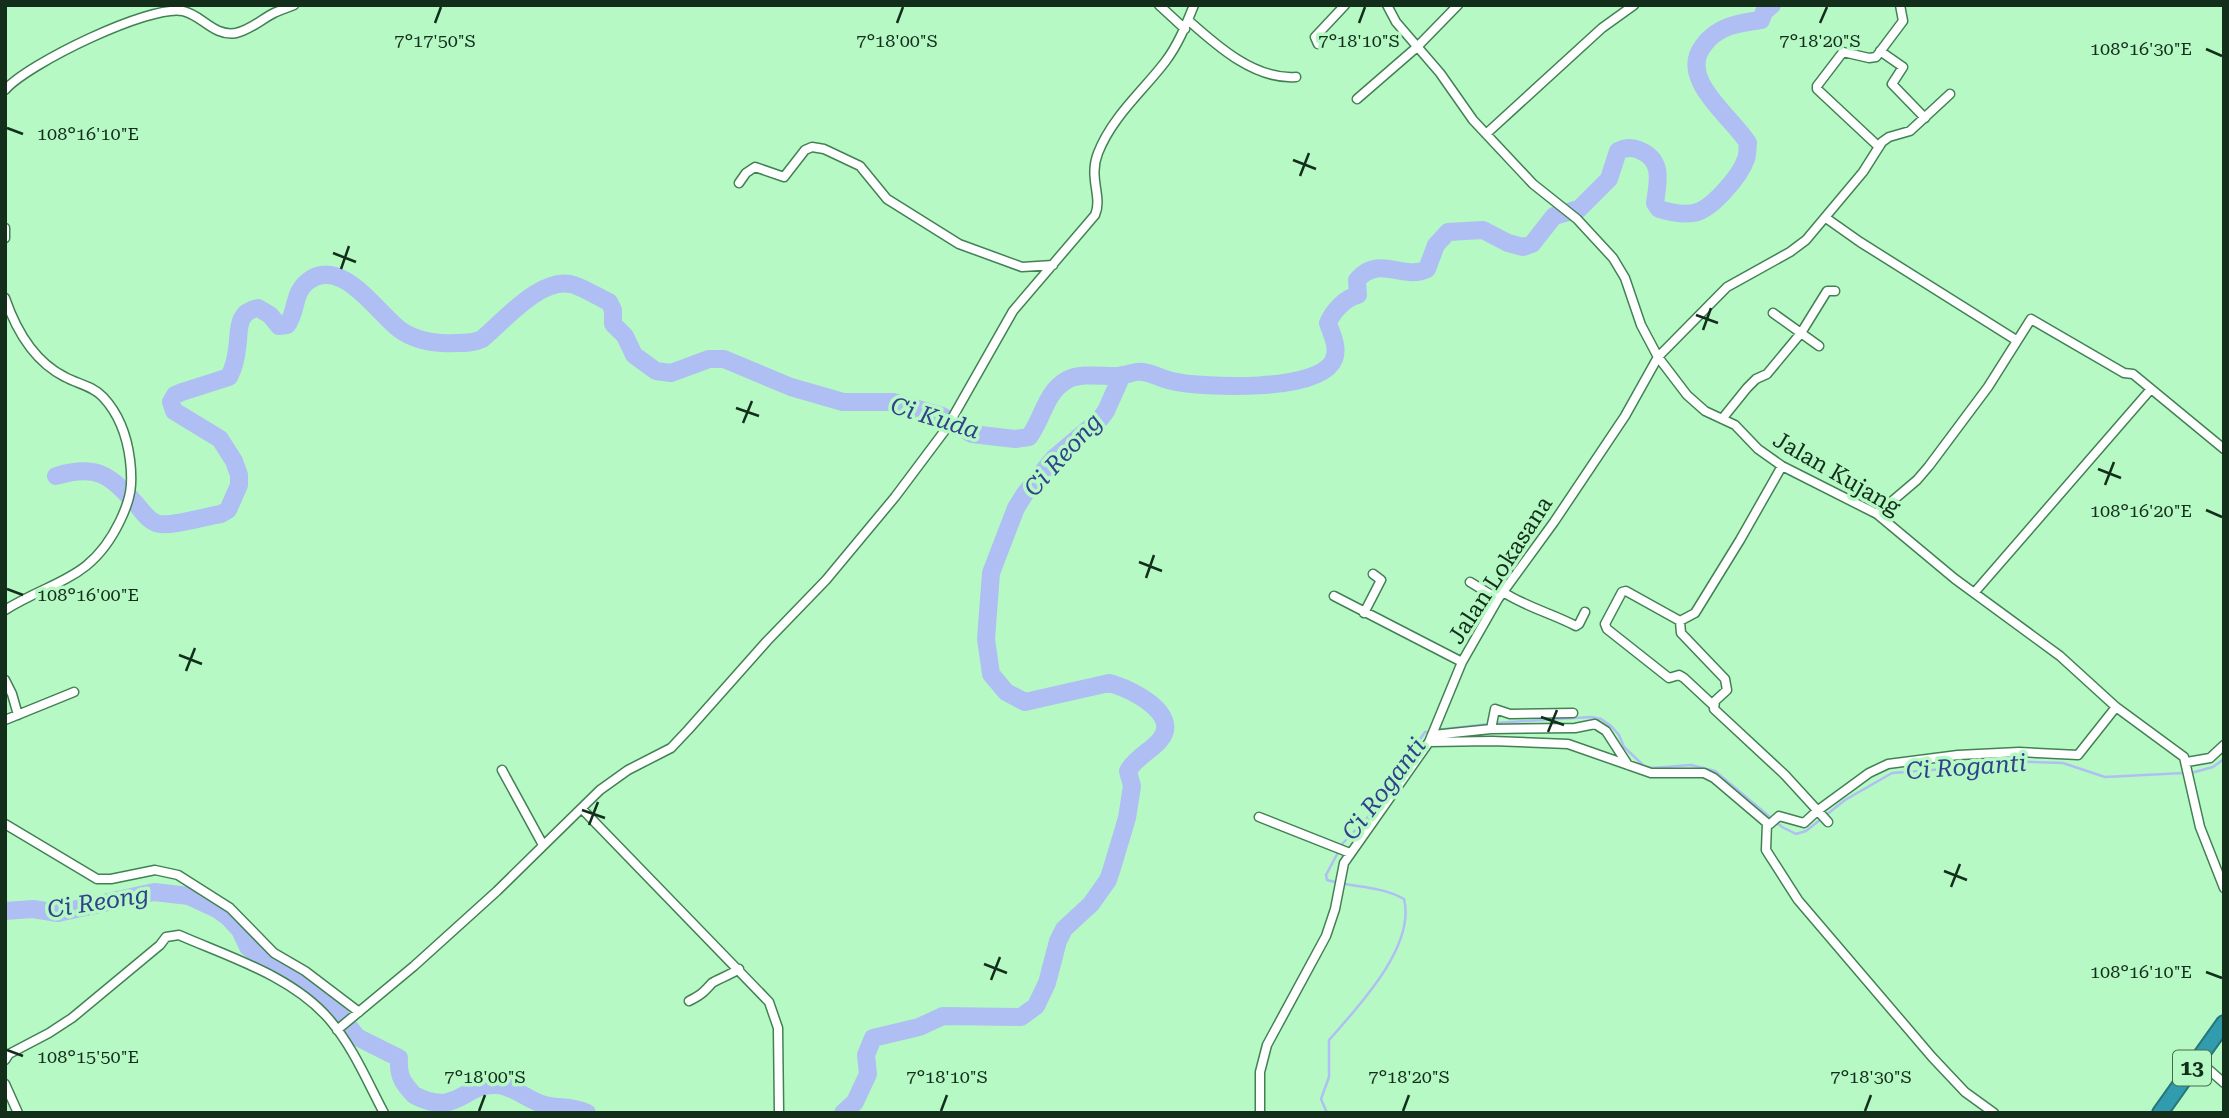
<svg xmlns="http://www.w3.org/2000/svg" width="2229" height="1118" viewBox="0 0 2229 1118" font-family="'Roboto Serif',serif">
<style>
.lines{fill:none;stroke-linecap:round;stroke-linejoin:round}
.stream{stroke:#afbff3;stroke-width:2.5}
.river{stroke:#afbff3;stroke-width:18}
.street-casing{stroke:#428154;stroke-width:11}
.highway-casing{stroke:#27767b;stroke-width:18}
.street{stroke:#fff;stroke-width:8}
.highway{stroke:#329caf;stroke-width:14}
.ticks{fill:none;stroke:#132e1b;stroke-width:2.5}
.labels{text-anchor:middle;stroke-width:7;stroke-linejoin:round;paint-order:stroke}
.shield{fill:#b6f9c5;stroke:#446b4e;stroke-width:2}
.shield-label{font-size:21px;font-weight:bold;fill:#132e1b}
.street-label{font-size:23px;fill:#132e1b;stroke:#b6f9c5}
.water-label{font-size:24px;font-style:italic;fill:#32418c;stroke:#b6f9c5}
.ticks-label{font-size:18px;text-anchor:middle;fill:#132e1b;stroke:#b6f9c5;stroke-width:7;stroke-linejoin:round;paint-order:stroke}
</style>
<rect width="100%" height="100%" fill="#b6f9c5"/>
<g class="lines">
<path class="stream" d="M1495 723 1591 717 1601 719 1611 726 1619 735 1624 747 1644 766 1652 768 1691 765 1715 771 1782 827 1796 834 1806 831 1845 800 1892 773 1944 769 2001 761 2063 763 2105 777 2184 773
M1436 730 1489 724
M2191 773 2213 767 2224 759
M1327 1113 1321 1099 1329 1077V1040C1358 1007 1416 946 1404 899 1379 885 1353 888 1327 880L1326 875 1343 843 1371 814 1420 739 1425 732H1430"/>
<path class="river" d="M56 476C96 464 109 474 136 504 142 511 148 520 156 523 168 528 207 516 221 514L228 510 239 485V475L234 461 220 439 174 411 171 402 175 395 182 392 229 377C233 369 236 359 237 349 240 332 235 312 258 308L270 315 279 326 287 325C297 312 293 293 307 282 340 255 375 310 399 329 415 341 436 344 456 343 465 343 474 343 482 339 505 320 542 275 574 285 586 289 598 297 609 302L613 310V324L625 336 634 355 656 371 671 373 709 359H724L791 387 843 402H893L942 416 972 434 1015 439 1029 437C1043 419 1045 392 1067 380 1081 372 1105 377 1120 376 1126 375 1131 373 1136 372 1147 370 1161 379 1172 381 1202 388 1321 393 1334 359 1339 347 1331 333 1328 323 1333 311 1345 298 1358 295L1357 280C1379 254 1404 281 1427 269L1436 245 1448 232 1483 230 1508 243 1523 247 1532 244 1554 216 1579 209 1609 179 1618 151C1626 147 1632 147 1639 150 1664 160 1658 181 1655 203L1659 209C1669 212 1682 215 1693 213 1711 211 1740 176 1746 159 1748 154 1747 148 1748 143 1731 116 1678 79 1703 46 1717 26 1738 23 1761 20L1764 12 1772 5
M5 911 33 909 58 913 154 892 189 896 217 909 228 917 240 930 248 947 271 966 296 976 326 997 357 1037 399 1058C398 1076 402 1082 414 1095 457 1118 464 1083 496 1085 513 1085 528 1101 545 1105 561 1109 570 1105 587 1113
M843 1113 855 1102 868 1074 866 1055 873 1038 919 1027 943 1016 1021 1017 1036 1006 1047 983 1058 941 1064 929 1091 904 1108 880 1112 868 1127 818 1132 786 1128 771C1136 757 1150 752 1160 740 1182 714 1130 688 1109 683L1025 702 1006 692 991 674 986 639 991 573 1016 508 1024 495 1054 458 1100 419 1106 411 1122 375"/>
<defs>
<path id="street" d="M1159 5 1185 29
M1387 5 1396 22 1440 73 1473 120 1533 184 1577 219 1613 258 1625 278 1641 325 1658 357 1687 395 1705 411 1735 425 1758 449 1782 466 1877 514 1955 579 2060 656 2116 707 2184 757 2200 827 2224 888
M1188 20C1217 46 1255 80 1296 77
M1318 44 1315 37 1345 5
M1880 51 1903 67 1892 84 1925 118
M5 90C27 64 150 4 183 11 202 15 214 37 236 33 250 30 262 19 274 13 280 10 287 8 294 5
M1357 99 1417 47 1458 5
M1486 134 1602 28 1634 5
M1879 147 1817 89V86L1843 52 1869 58 1876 57 1903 21 1900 5
M739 183 746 173 755 167 784 177 805 150 812 147 824 149 860 166 887 199 959 244 1022 267 1053 265
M1826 218 1860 242 2016 340
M5 228V238
M5 298C16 330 35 362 65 377 78 384 93 386 103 397 119 414 127 436 130 460 133 485 131 498 120 521 91 581 55 579 5 610
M1773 313 1819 346
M1722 419 1747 388 1756 379 1767 374 1801 333 1827 291H1835
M1782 466 1740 540 1695 613 1680 621 1681 633 1725 679 1727 690 1715 701 1714 709 1785 775 1828 822
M1877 514 1917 480 1929 466 1988 387 2031 319 2124 373 2133 374 2224 449
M1470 582 1498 599
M1503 592C1526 607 1551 613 1576 626L1579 624 1585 612
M1974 593 2151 389
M1334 596 1462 662
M1364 613 1381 580 1373 574
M1680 621 1626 591 1622 592 1605 624 1607 629 1669 678 1679 675 1684 678 1713 705
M5 680 12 694 18 715
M5 720 74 692
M1491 729 1495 709 1510 714 1573 713
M1433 735 1491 729 1575 728 1595 724 1606 731 1628 765
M1429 742 1492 741 1568 744 1651 773H1704L1714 778 1767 823 1770 824 1779 816 1804 823 1817 811 1869 773 1888 764 1958 755 2019 752 2078 755 2116 707
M2187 762 2210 758 2224 745
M502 770 543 845
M582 809 769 1002 778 1028 779 1113
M1259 817 1350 853
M1767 823 1766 850 1798 900 1932 1057 1965 1092 1994 1113
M5 824 97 879H111L155 870 178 875 230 908 274 953 305 971 359 1012
M689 1001C701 995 704 992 712 983 716 980 732 974 739 969
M337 1030 414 966 497 891 600 790 628 770 671 748 688 730 767 641 826 580 895 497 946 429 1013 311 1095 215C1103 197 1088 178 1098 153 1112 117 1142 92 1165 62 1178 45 1186 25 1194 5
M5 1060 9 1054 49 1033 72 1018 160 945 166 937 179 935C229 957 292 976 329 1019 353 1047 367 1081 384 1113
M2198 1060 2224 1083
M5 1084 18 1113
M1260 1113V1072L1267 1045 1326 936 1335 909 1344 863 1429 742 1462 662 1498 599 1554 522 1625 416 1658 357 1727 287 1790 252 1806 240 1863 172 1882 142 1889 137 1910 131 1950 94"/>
<path id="highway" d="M2160 1113 2224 1023"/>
</defs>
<use href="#street" class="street-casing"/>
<use href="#highway" class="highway-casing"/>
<use href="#street" class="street"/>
<use href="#highway" class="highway"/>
</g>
<path class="ticks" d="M435 23 441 7M897 23 903 7M1359 23 1365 7M1820 23 1827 7M2206 49 2222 56M7 128 23 134M1293 160 1316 169M1300 176 1309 153M333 253 356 262M341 269 349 246M1696 315 1718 323M1703 330 1711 308M736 408 759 416M743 423 752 401M2098 469 2121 478M2105 485 2114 462M2206 510 2222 517M1139 562 1162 571M1146 578 1154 555M7 589 23 595M179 655 202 664M186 671 195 648M1541 717 1564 725M1548 732 1557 710M582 810 605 818M589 825 598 802M1944 871 1967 880M1951 887 1960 864M984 964 1007 973M2206 972 2222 978M991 980 1000 957M7 1050 23 1056M479 1111 485 1095M941 1111 947 1095M1403 1111 1409 1095M1865 1111 1871 1095"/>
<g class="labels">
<rect class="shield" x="2173" y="1050.5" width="38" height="35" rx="5"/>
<g class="shield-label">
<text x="2192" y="1075">13</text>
</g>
<g class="street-label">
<text transform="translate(1837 473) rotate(30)" y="8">Jalan Kujang</text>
<text transform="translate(1500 570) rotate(-57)" y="8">Jalan Lokasana</text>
</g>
<g class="water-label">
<text transform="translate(935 418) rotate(17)" y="8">Ci Kuda</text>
<text transform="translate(1063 455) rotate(-48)" y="8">Ci Reong</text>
<text transform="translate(1966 767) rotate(-4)" y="8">Ci Roganti</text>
<text transform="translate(1384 789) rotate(-53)" y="8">Ci Roganti</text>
<text transform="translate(98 902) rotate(-9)" y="8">Ci Reong</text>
</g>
</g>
<g class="ticks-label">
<text x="435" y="47">7°17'50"S</text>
<text x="897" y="47">7°18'00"S</text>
<text x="1359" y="47">7°18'10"S</text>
<text x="1820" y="47">7°18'20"S</text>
<text x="2141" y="55">108°16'30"E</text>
<text x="88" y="140">108°16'10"E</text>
<text x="2141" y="517">108°16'20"E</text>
<text x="88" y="601">108°16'00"E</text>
<text x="2141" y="978">108°16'10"E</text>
<text x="88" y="1063">108°15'50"E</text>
<text x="485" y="1083">7°18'00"S</text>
<text x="947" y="1083">7°18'10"S</text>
<text x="1409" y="1083">7°18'20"S</text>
<text x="1871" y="1083">7°18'30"S</text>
</g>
<rect width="2229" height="1118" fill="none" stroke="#132e1b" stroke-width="14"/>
</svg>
